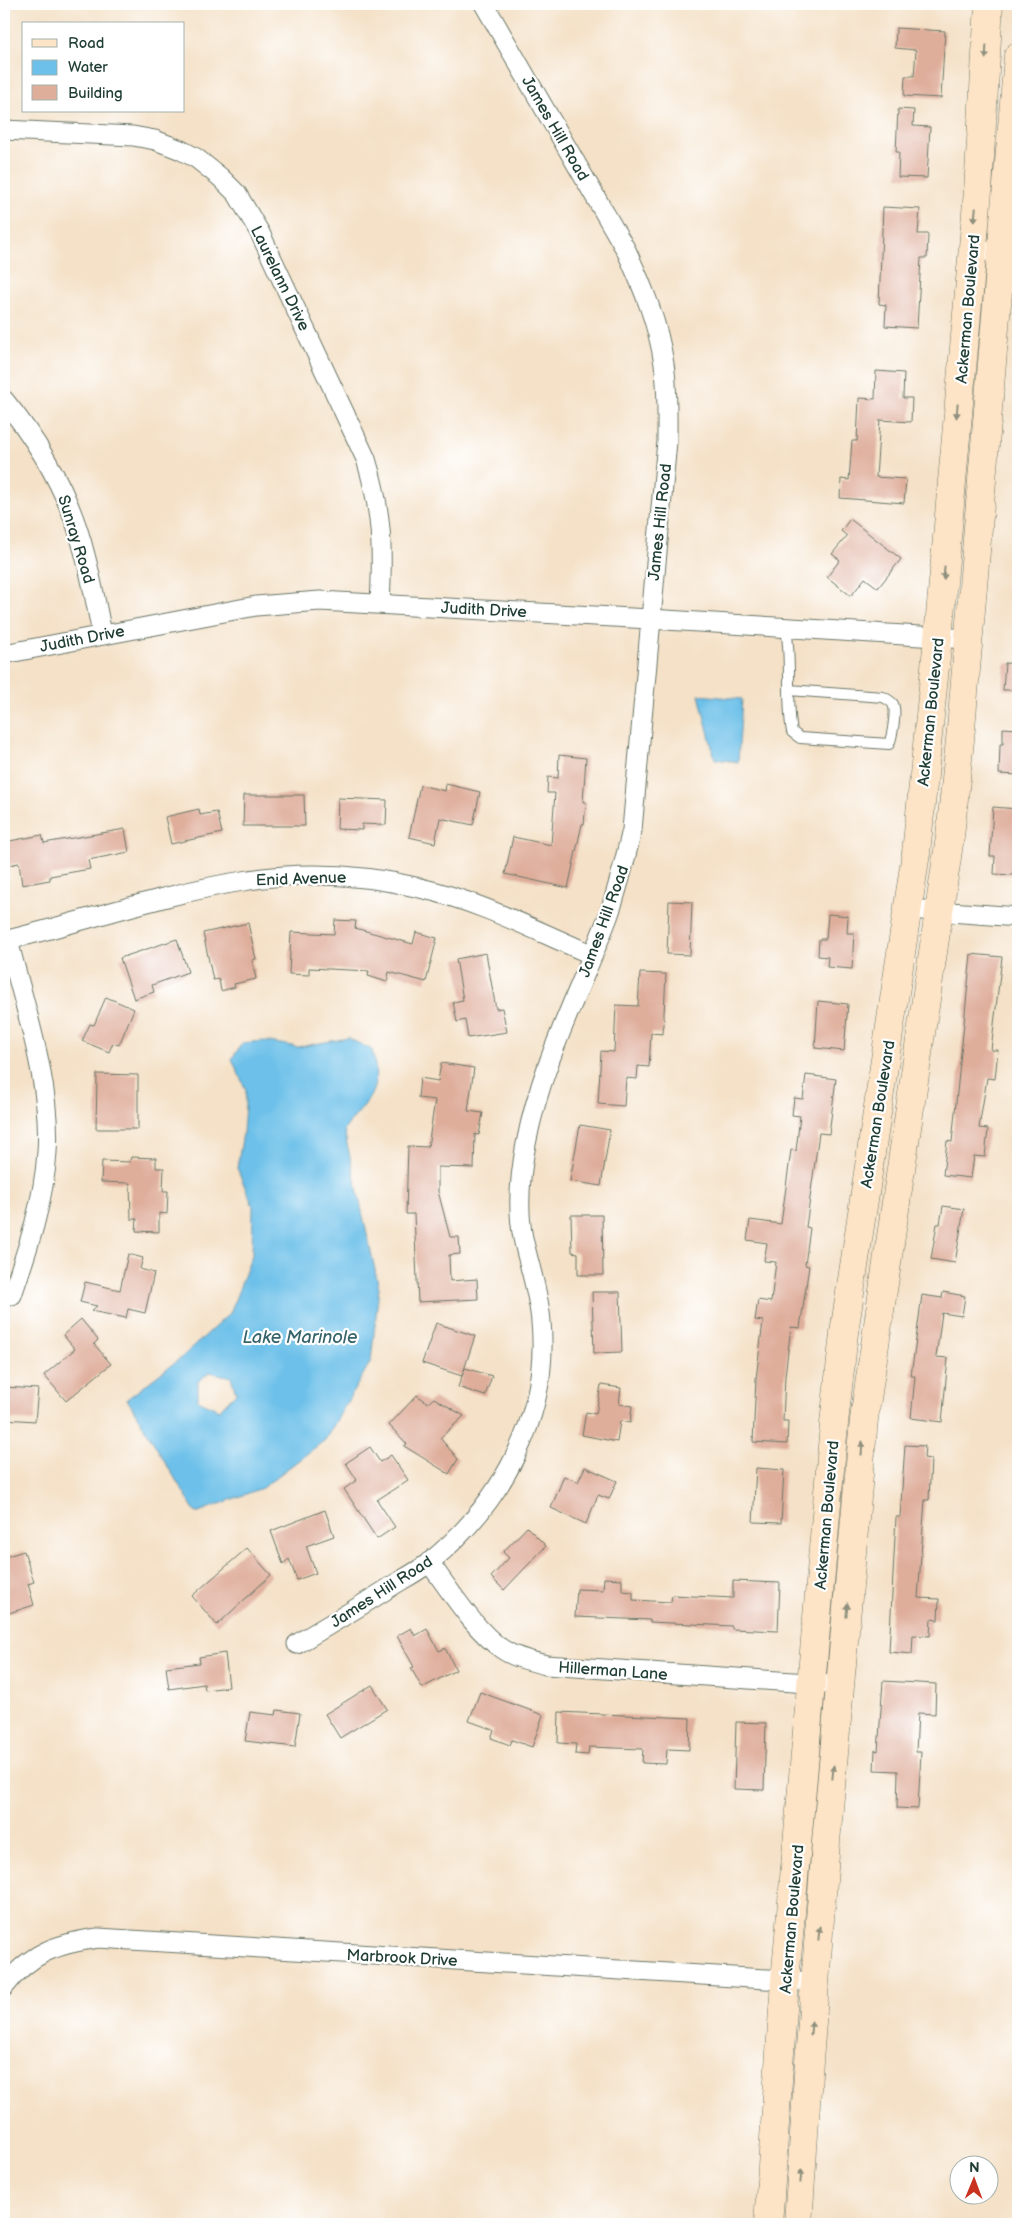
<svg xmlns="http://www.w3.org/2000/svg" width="1022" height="2228" viewBox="0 0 1022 2228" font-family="'Balsamiq Sans',sans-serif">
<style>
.water{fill:#6cc0e9;stroke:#467e8e;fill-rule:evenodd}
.building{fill:#dfae9b}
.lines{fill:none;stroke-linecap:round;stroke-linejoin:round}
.lane-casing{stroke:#6a7667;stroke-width:12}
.street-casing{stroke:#6a7667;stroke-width:21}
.secondary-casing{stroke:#6a7667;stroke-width:29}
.lane{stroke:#fff;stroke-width:10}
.street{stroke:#fff;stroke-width:19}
.secondary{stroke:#fee4c6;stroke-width:28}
.oneway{fill:#8e907d}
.labels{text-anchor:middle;stroke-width:4.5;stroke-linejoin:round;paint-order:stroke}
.street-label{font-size:16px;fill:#1f3d34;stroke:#fff}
.water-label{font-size:18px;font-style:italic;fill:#36646a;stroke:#fff}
</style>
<rect width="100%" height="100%" fill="#fff"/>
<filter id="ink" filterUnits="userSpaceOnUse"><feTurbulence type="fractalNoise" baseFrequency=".02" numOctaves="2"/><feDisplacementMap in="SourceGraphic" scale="10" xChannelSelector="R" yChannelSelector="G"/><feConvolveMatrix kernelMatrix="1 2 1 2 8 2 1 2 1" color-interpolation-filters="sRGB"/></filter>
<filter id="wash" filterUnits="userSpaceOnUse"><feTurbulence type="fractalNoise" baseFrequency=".0096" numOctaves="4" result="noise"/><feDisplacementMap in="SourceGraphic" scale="20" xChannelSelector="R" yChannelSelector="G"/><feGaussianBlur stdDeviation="1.12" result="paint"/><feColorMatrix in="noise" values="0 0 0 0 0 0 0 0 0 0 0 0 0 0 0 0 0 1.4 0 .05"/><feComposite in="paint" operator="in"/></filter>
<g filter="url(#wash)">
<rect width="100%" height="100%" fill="#f4e1c7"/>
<path class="water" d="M699 695 742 699 738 762 715 759Z
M348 1038 372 1050C383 1093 368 1099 344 1130L379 1288 371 1361 325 1440 262 1488 196 1513 127 1399 182 1357 230 1313 252 1255 253 1206 237 1168 243 1133 246 1090 232 1059 242 1043 263 1041 298 1047ZM210 1372 231 1377 236 1393 219 1410 198 1400V1381Z"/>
<g id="blocks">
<path class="building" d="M896 28 945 31 941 98 904 96 905 76H914L916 50 895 48Z
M898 109 914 110 913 126 930 127 927 178 898 177 899 152H896Z
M883 207 920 209 918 234H928L927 258H921L917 328 885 326 886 305 879 304Z
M876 371 904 373 903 398H912L911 422 880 420 876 477 906 479 904 503 840 498 841 479 849 480 852 441H857L859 398 875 399Z
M850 519 901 559 878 588 865 578 851 596 827 577 840 560 832 554 847 536 841 531Z
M1005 663 1018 664V690H1003Z
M1003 728 1018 729V775L999 774 1000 744H1003Z
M559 755 586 758 583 802H586L584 824H582L568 888 505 874 513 837 551 845 555 793H547L548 777 558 778Z
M446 784 480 792 473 825 440 818 435 843 409 837 420 785 445 791Z
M244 795H304L305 826H243Z
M338 798 387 800 386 825 362 824V830L337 829Z
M993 807 1018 809V857H1014L1013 875 994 874 995 856H990Z
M199 809 200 815 217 812 222 833 171 844 165 817Z
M125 829 129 852 88 860 90 869 50 876V880L22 885 19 863 4 866V842L42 835 44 843Z
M669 901 692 902 690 955 667 954Z
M828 914 848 916 847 933H854L852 969 827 967 828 957 818 956 819 939H826Z
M335 920 356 921 355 928 413 944 416 932 437 938 426 982 389 972 387 982 368 976 369 971 309 968V975L289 974 291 932 334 934Z
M248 923 256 959 252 960 256 979 234 984 235 987 221 991 219 979 213 980 203 933Z
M177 939 188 972 152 985 154 992 134 999 120 958Z
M486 953 496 1009 502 1008 507 1032 468 1038 465 1020 457 1022 453 1002 463 1000 456 959Z
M971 954 1002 957 991 1050H998L995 1079 987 1078 979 1128 988 1129 985 1157 974 1156 971 1178 943 1175 947 1141 952 1142Z
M640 973 666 974 663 1034 651 1033 649 1067 638 1066 637 1079 626 1078 624 1106 598 1104 601 1051 614 1052 616 1005 638 1006Z
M106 997 134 1009 119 1045 113 1043 109 1052 82 1041 90 1024 94 1025Z
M818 1001 848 1004 844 1051 815 1048Z
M441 1063 474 1068 468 1111 483 1113 479 1135 475 1134 474 1168 438 1167V1191L450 1237H459L460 1254 449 1255 450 1281 477 1279 478 1299 418 1302 414 1214H406L408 1146 428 1147 435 1100 418 1098 420 1078 438 1081Z
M97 1074 138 1075V1129H96Z
M806 1075 836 1079 829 1134 819 1133 806 1227 810 1228 805 1265 809 1266 800 1328 791 1327 785 1376 783 1421H788L787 1444 753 1442 756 1379 763 1321 755 1320 758 1300 771 1302 776 1262 764 1261 767 1243 747 1240 750 1220 781 1224 791 1150 796 1151 800 1116 792 1115 794 1098 803 1099Z
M580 1125 610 1130 601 1186 570 1181Z
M131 1157 156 1158V1168H164L163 1191H168L167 1214 159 1213V1232L136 1231 137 1219H131L130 1183 101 1182 102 1161 130 1162Z
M943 1206 964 1209 955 1263 931 1259 937 1224H940Z
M571 1215H602L603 1275H578V1253L572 1252Z
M128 1254 143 1258 140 1269 154 1273 145 1313 128 1309 126 1318 91 1311 97 1306 80 1302 85 1282 120 1290Z
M592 1292H620L622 1352 594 1353Z
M943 1292 965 1296 962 1316 942 1313 936 1357 948 1358 942 1422 911 1418 915 1376H911L922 1295 942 1298Z
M81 1319 98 1340 94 1344 111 1364 66 1401 44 1375 75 1349 63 1335Z
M436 1323 475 1336 462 1376 422 1363Z
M465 1368 492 1376 485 1396 458 1387Z
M601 1385 621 1388 619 1404 632 1406 630 1423 620 1421 617 1442 582 1435 586 1412 596 1414Z
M4 1387 38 1389 35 1421 4 1419Z
M417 1395 428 1403 434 1398 464 1416 440 1438 458 1459 449 1474 404 1446 407 1444 389 1425Z
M905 1445 925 1446 924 1458 931 1459 929 1500H925L918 1598 939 1599 938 1620 931 1619 930 1636 913 1635 912 1654 889 1652 896 1517H900Z
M370 1447 380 1462 391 1455 408 1480 377 1500 395 1527 377 1539 344 1489 357 1480 346 1463Z
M585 1467 617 1481 609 1499 598 1495 586 1524 551 1508 564 1476 578 1482Z
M756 1468 784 1470 781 1523 753 1522Z
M325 1510 334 1536 306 1546 316 1573 297 1580 289 1559 283 1564 271 1531Z
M527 1527 546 1546 504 1590 491 1577 509 1558 503 1552Z
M247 1548 271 1575 217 1625 192 1596Z
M24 1551 34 1582 28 1584 34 1605 6 1614 4 1606V1557Z
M604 1578 622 1579V1591L633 1592V1600L671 1602 672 1595 733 1598V1581L780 1583 778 1631 732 1629V1626L650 1622V1620L575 1617 577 1589 603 1590Z
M411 1628 415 1636 427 1629 439 1651 445 1648 456 1670 422 1688 411 1668 414 1667 397 1636Z
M225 1653 229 1687 205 1690 204 1684 169 1689 166 1667 200 1663 199 1657Z
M883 1681 936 1684 935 1714 918 1713 916 1752H921L918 1809 897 1808 898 1771 874 1770 875 1750 878 1751Z
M372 1685 387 1709 340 1738 325 1714Z
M480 1692 543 1715 532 1747 512 1740 510 1745 491 1738 494 1730 469 1721Z
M277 1710 300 1713 295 1747 245 1741 250 1712 276 1715Z
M559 1712 690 1718 689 1750 667 1749 666 1764 642 1763 643 1749 589 1747 588 1755 575 1754 576 1744 558 1743Z
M736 1722 766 1723 764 1790 734 1789Z"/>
</g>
</g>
<g filter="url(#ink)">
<use href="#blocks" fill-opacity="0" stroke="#6a7667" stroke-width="1"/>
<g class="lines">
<defs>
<path id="lane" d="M786 628C792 663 786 698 792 732L800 738 889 744C892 737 897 711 893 704 891 701 887 699 883 697L789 690"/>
<path id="street" d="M4 130 133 136 155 140 181 150 196 158 220 177 237 194 260 233 366 459C382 511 383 549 380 603
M972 250 1018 254
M4 400C41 445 71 498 85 555 92 581 97 608 102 634
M4 654 256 606 320 601 650 619 968 639
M909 909 1018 917
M8 940C24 1005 52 1085 47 1152 44 1201 28 1248 12 1295
M4 941C83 922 162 894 243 881 302 871 362 874 420 888 479 901 536 931 593 955
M429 1562C449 1589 475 1631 502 1649 515 1658 531 1661 546 1665L823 1684
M297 1644C330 1624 363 1605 395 1584 407 1577 420 1570 431 1561 502 1503 550 1415 541 1322 539 1293 529 1266 523 1238 517 1208 520 1175 526 1144 541 1064 579 993 608 917 618 889 625 860 632 830L667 441C667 415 668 389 664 364 658 323 643 287 626 250L484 4
M4 1987C30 1953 56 1944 98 1938L815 1982"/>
<path id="secondary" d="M768 2224 785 1981 834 1424 844 1333 916 853 938 638 978 191 989 4
M798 2224 808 2074 826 1842 864 1419 950 837 960 740 1018 56"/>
</defs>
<use href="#lane" class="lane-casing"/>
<use href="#street" class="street-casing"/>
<use href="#secondary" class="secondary-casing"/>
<use href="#lane" class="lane"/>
<use href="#street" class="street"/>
<use href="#secondary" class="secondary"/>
</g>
<defs><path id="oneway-solid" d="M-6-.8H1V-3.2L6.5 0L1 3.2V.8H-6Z" transform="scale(1.25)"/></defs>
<g class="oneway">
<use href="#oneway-solid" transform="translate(986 52) rotate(93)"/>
<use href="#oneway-solid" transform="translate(975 215) rotate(96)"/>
<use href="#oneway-solid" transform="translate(957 411) rotate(95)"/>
<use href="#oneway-solid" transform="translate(944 573) rotate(95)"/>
<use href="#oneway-solid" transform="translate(862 1448) rotate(-86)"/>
<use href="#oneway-solid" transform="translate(847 1610) rotate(-85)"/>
<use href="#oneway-solid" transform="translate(833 1772) rotate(-85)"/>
<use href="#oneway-solid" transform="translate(819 1933) rotate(-85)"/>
<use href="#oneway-solid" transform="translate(811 2028) rotate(-85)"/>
<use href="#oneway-solid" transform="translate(801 2176) rotate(-85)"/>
</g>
</g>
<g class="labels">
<g class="street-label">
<text transform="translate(556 128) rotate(60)" y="6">James Hill Road</text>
<text transform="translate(281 278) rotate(64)" y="6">Laurelann Drive</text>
<text transform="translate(967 309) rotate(-85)" y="6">Ackerman Boulevard</text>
<text transform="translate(659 522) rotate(-84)" y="6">James Hill Road</text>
<text transform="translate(77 539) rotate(73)" y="6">Sunray Road</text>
<text transform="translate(484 609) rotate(3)" y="6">Judith Drive</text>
<text transform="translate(82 638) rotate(-11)" y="6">Judith Drive</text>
<text transform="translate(930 712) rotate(-84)" y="6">Ackerman Boulevard</text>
<text transform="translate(301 878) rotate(-2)" y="6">Enid Avenue</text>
<text transform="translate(603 921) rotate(-70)" y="6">James Hill Road</text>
<text transform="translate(877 1114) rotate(-81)" y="6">Ackerman Boulevard</text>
<text transform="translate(826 1515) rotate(-85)" y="6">Ackerman Boulevard</text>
<text transform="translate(381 1591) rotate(-33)" y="6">James Hill Road</text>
<text transform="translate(613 1670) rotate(4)" y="6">Hillerman Lane</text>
<text transform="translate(791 1919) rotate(-85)" y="6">Ackerman Boulevard</text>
<text transform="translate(402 1957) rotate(3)" y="6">Marbrook Drive</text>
</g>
<g class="water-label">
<text x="300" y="1343">Lake Marinole</text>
</g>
</g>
<rect width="1022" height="2228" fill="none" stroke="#fff" stroke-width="20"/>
<rect x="22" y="22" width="162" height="90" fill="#ffffff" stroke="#a5b1ae"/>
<rect x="32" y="39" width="25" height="8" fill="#fee4c6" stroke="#a5b1ae"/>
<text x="68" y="48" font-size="15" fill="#1f3d34">Road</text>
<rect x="32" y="60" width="25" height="15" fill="#6cc0e9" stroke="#a5b1ae"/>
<text x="68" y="72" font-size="15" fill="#1f3d34">Water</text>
<rect x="32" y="85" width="25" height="15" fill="#dfae9b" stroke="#a5b1ae"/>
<text x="68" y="98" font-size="15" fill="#1f3d34">Building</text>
<g transform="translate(974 2180) rotate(1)"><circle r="24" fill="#ffffff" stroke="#a5b1ae"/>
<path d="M0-4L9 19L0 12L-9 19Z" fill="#c8321e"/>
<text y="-8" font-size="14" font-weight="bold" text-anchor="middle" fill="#1f3d34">N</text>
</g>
</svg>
